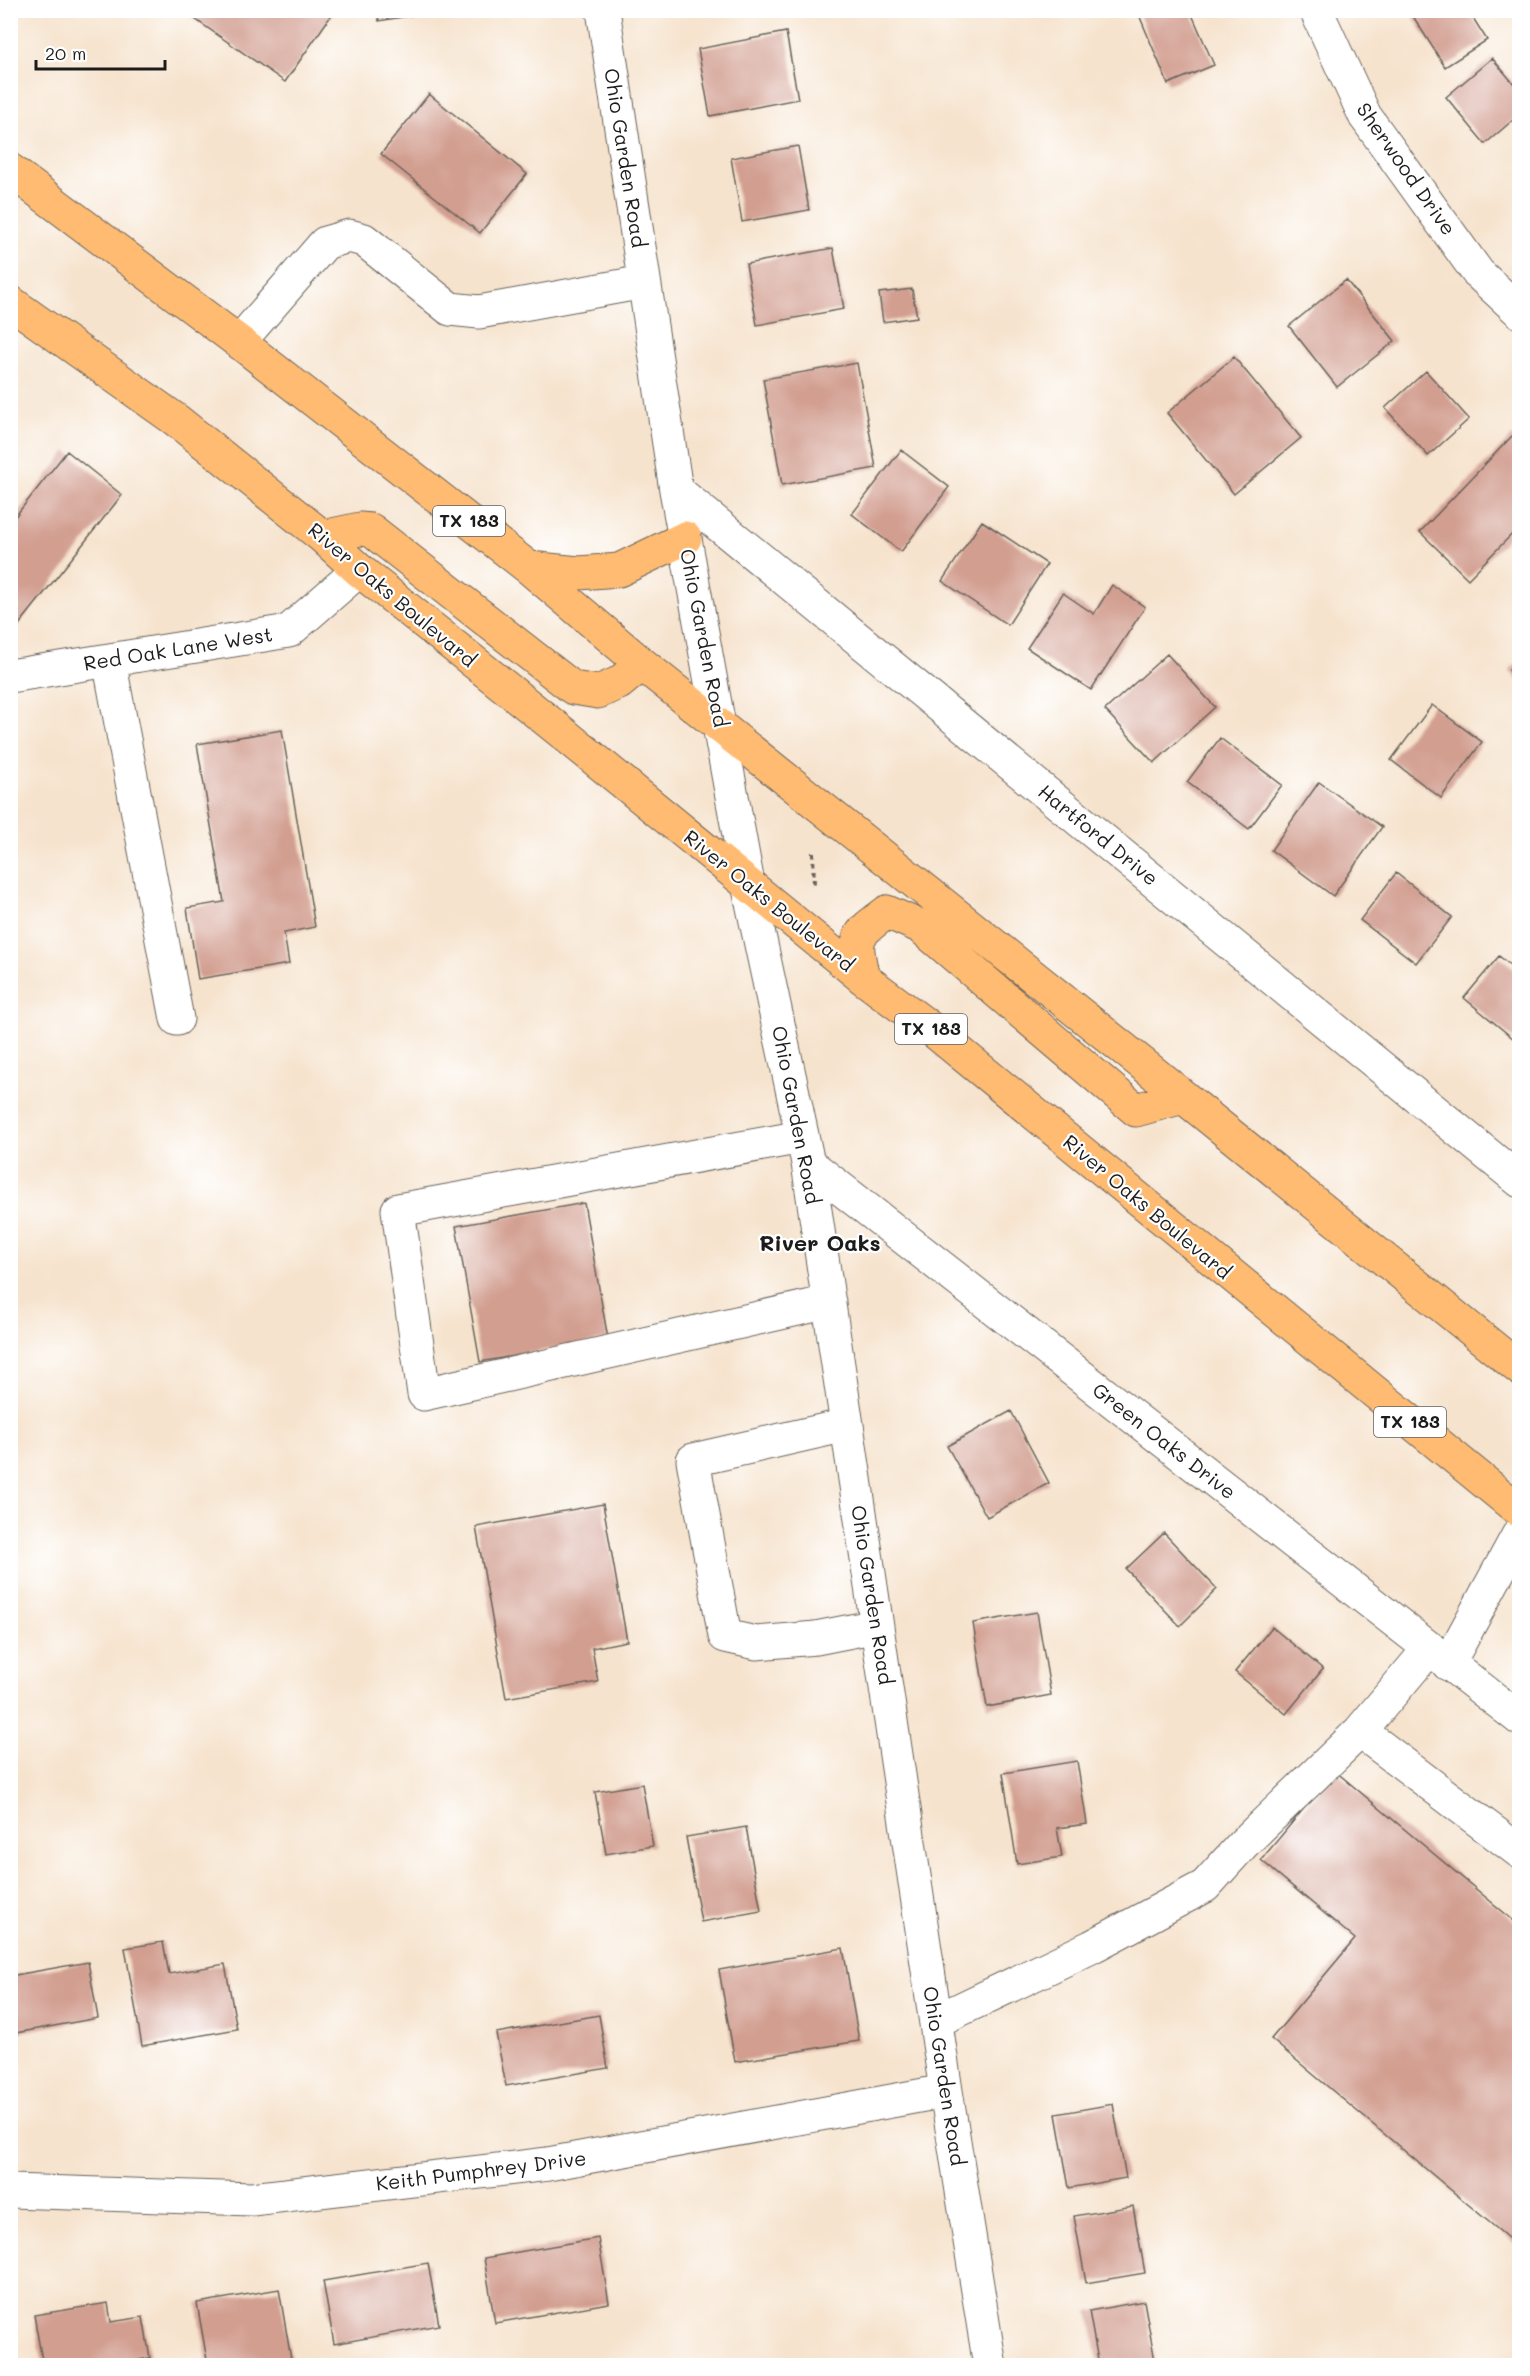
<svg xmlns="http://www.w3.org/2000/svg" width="1530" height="2376" viewBox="0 0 1530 2376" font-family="Mali,sans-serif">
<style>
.building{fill:#d29e90}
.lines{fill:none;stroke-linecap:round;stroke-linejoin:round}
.minor-casing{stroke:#68625a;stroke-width:35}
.major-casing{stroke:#68625a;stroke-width:35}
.path{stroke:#68625a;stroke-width:4;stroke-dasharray:4.5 4.5;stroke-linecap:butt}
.minor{stroke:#fff;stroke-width:33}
.major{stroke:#ffbb71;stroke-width:33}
.labels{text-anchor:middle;stroke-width:4.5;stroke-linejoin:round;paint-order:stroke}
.shield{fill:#fff;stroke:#606060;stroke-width:1.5}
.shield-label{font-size:18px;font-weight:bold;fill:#1c1c1c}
.street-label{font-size:20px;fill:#1c1c1c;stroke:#fff}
.quarter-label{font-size:22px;font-weight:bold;fill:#1c1c1c;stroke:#fff}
</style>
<rect width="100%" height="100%" fill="#fff"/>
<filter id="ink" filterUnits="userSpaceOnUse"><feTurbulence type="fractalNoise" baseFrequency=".0167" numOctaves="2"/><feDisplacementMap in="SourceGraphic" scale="12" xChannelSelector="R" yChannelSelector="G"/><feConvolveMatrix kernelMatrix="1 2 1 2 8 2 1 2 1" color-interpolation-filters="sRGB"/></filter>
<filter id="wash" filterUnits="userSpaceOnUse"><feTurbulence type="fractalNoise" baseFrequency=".008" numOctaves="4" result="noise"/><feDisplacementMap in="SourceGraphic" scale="24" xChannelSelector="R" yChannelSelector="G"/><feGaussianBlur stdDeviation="1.35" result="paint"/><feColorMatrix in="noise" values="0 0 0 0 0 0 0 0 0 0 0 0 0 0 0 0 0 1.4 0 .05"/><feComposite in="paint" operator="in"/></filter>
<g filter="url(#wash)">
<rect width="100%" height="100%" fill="#f6e3cd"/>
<g id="blocks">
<path class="building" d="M182 10H335L285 82Z
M377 10H432V12L379 21Z
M1137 10H1190L1214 65 1168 84Z
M1409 10H1468L1487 40 1445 67Z
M786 32 798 99 710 116 698 49Z
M1492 58 1520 91V114L1485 144 1446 97Z
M429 94 527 174 480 233 381 154Z
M798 146 809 210 742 222 731 158Z
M833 248 844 309 757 325 746 264Z
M1346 280 1395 341 1337 387 1289 326Z
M912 289 917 317 883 322 879 293Z
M1234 357 1301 438 1234 494 1167 413Z
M857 363 876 468 782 485 763 379Z
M1426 371 1469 419 1428 456 1385 408Z
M1512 436 1520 443V526L1468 579 1420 532Z
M901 450 949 487 901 552 852 514Z
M67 451 122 495 10 636V523Z
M982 521 1047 564 1008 625 942 581Z
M1112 585 1145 607 1091 690 1027 648 1063 593 1094 614Z
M1167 654 1215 707 1154 763 1105 710Z
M1520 661V683L1509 670Z
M1432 705 1482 742 1441 798 1391 760Z
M282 730 315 927 284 933 289 964 198 979 187 908 224 902 197 744Z
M1220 738 1282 785 1249 829 1187 782Z
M1319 782 1382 827 1333 896 1271 850Z
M1396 873 1452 917 1416 963 1360 920Z
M1499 956 1520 973V1044L1464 998Z
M584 1203 608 1339 480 1362 456 1226Z
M1011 1411 1049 1483 987 1517 947 1446Z
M603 1504 627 1641 592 1648 598 1682 506 1698 476 1527Z
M1164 1533 1217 1589 1180 1626 1126 1569Z
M1037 1612 1051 1695 987 1707 973 1623Z
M1272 1627 1323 1669 1286 1714 1235 1672Z
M1077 1761 1087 1824 1057 1828 1062 1857 1017 1864 1003 1773Z
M1335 1771 1520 1926V2248L1271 2039 1355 1939 1261 1860Z
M642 1784 653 1846 606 1854 595 1792Z
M746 1827 761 1911 701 1922 686 1837Z
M163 1942 169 1974 225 1964 237 2029 142 2046 125 1948Z
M843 1948 859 2041 735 2062 719 1970Z
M88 1962 98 2018 10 2034V1976Z
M599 2015 608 2068 506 2086 496 2033Z
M1113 2104 1126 2178 1069 2188 1056 2114Z
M1133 2206 1145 2273 1086 2283 1074 2216Z
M598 2238 609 2303 495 2323 484 2258Z
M428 2263 439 2325 334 2344 323 2281Z
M279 2289 291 2359 255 2366H208L197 2303Z
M1144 2301 1156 2366H1099L1089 2311Z
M108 2303 111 2322 143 2317 150 2358 106 2366H43L34 2315Z"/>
</g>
</g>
<g filter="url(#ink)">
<use href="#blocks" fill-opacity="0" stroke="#68625a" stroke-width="1.5"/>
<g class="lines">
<defs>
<path id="minor" d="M603 10 676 490 748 884 808 1163 946 2091 990 2366
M1316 10 1365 116 1478 273 1520 312
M239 342 325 243 349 236 364 240 450 309 479 312 644 282
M676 490 1520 1181
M109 660 177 1019
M10 676 289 631 359 570
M802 1137 398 1210 424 1394 829 1302
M808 1163 1520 1719
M847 1425 693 1460 725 1636 756 1643 816 1638 877 1626
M1448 1664 1520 1532
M1360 1731 1520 1852
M936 2021 1091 1947 1205 1886 1243 1844 1360 1731 1430 1648
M10 2191 252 2199 548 2164 946 2091"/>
<path id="major" d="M10 170 239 342 529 568 642 664 1149 1069 1520 1369
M10 302 176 420 323 537 359 570 559 730 863 978 930 1028 1520 1511
M323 537 360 529 371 530 573 688 598 692 619 683 642 664
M529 568 579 573 619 570 685 538
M863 978C854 937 853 937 887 912L921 927 1136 1110 1183 1097"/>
</defs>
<use href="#minor" class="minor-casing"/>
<use href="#major" class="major-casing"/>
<path class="path" d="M813 852 814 887"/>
<use href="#minor" class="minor"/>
<use href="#major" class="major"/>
</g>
</g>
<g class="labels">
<g class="shield">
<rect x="433" y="506" width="72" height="30" rx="4.5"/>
<rect x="895" y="1014" width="72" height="30" rx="4.5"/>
<rect x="1374" y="1407" width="72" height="30" rx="4.5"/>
</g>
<g class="shield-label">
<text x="469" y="527">TX 183</text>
<text x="931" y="1035">TX 183</text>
<text x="1410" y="1428">TX 183</text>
</g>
<g class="street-label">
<text transform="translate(625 158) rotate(81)" y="7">Ohio Garden Road</text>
<text transform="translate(1406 169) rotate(55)" y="7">Sherwood Drive</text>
<text transform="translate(392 595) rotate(40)" y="7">River Oaks Boulevard</text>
<text transform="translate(704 638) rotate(79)" y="7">Ohio Garden Road</text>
<text transform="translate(178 649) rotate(-9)" y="7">Red Oak Lane West</text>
<text transform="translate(1098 835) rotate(39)" y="7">Hartford Drive</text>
<text transform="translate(769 901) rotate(39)" y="7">River Oaks Boulevard</text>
<text transform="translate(796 1115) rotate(79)" y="7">Ohio Garden Road</text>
<text transform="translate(1147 1207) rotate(40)" y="7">River Oaks Boulevard</text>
<text transform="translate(1164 1441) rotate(38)" y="7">Green Oaks Drive</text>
<text transform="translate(872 1595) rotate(81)" y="7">Ohio Garden Road</text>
<text transform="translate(944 2076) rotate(81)" y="7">Ohio Garden Road</text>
<text transform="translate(481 2171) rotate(-7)" y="7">Keith Pumphrey Drive</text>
</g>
<g class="quarter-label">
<text x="820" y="1251">River Oaks</text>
</g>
</g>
<rect width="1530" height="2376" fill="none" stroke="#fff" stroke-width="36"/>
<path d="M36 60v9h129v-9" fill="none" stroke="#1c1c1c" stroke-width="3"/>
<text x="45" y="60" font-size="18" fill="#1c1c1c" stroke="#ffffff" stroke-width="4.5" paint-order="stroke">20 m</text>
</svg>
